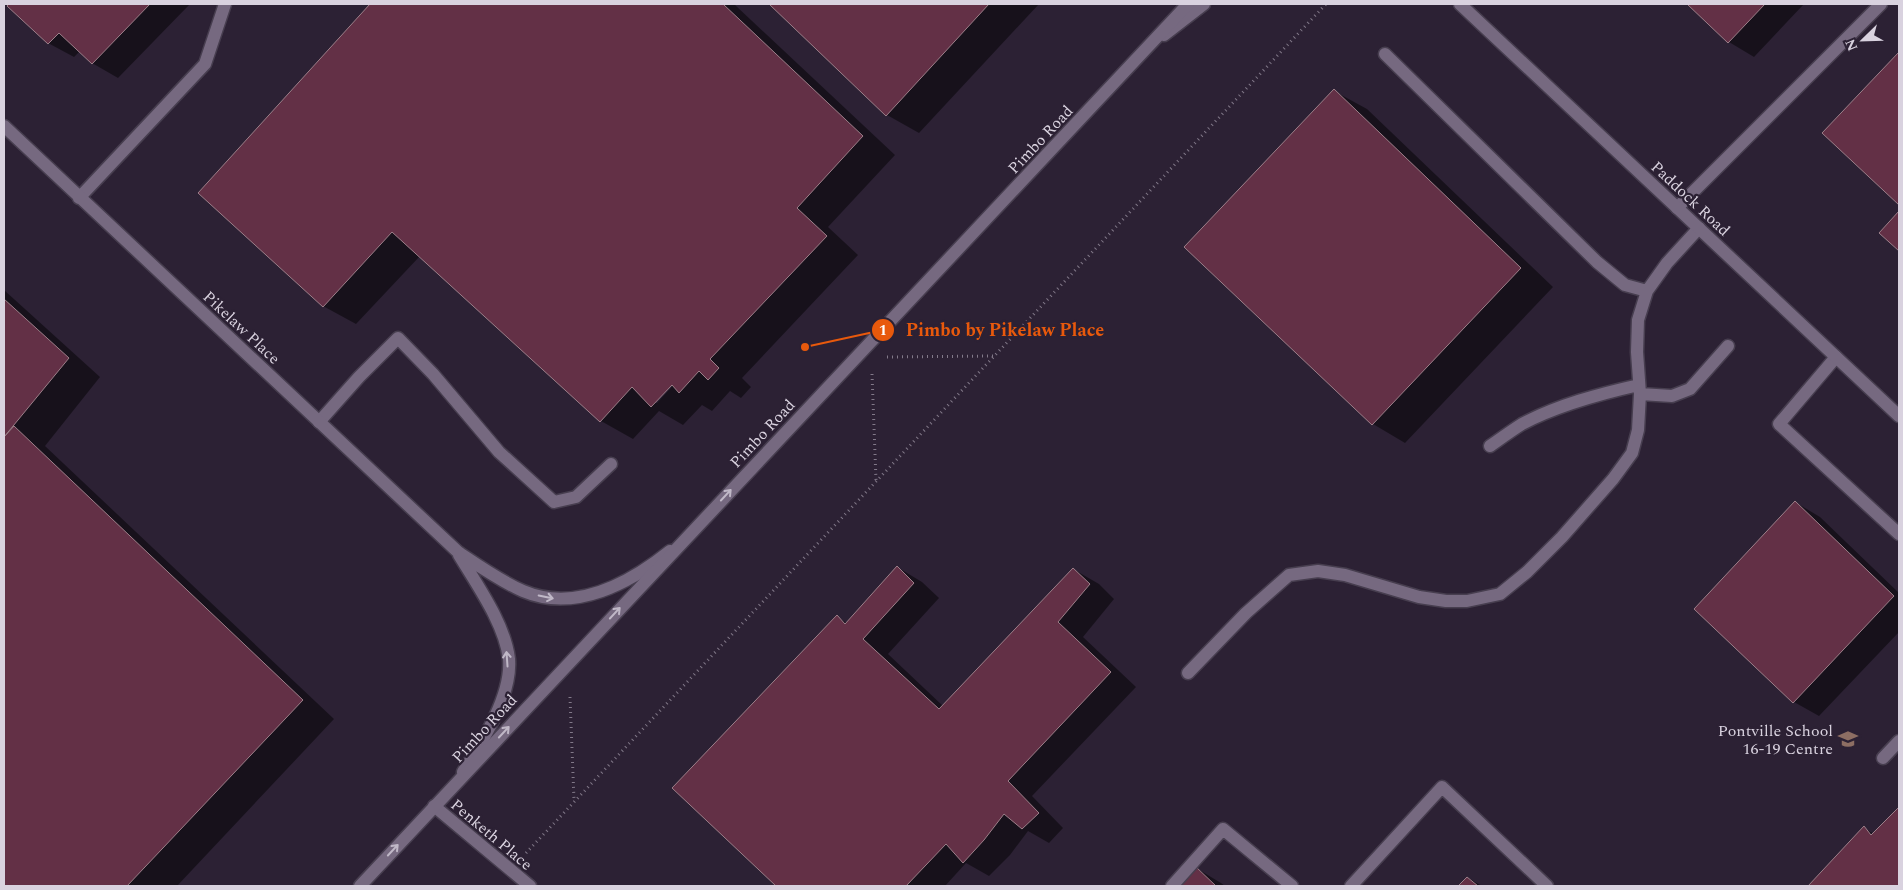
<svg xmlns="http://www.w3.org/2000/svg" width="1903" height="890" viewBox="0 0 1903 890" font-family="Spectral,serif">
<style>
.shadow{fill:#0007;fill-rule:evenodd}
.building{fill:#633046;stroke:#9c7f89}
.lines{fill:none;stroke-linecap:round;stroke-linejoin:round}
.service-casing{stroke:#473e4f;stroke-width:15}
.minor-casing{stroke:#473e4f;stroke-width:15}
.tertiary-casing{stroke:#473e4f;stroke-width:15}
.path{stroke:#827989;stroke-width:3;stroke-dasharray:1 4;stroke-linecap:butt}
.service{stroke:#766980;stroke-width:12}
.minor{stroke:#766980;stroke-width:12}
.tertiary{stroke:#766980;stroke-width:12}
.oneway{stroke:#c0b8c7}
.labels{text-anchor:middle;stroke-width:4.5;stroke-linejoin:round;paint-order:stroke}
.street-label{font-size:16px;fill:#d9d2df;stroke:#2c2134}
.poi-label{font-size:16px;fill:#d9d2df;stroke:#2c2134;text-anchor:end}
.leader{fill:none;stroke:#e8590c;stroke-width:2}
.callout-dot{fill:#e8590c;stroke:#2c2134;stroke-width:2}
.mark-label{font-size:15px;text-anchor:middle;font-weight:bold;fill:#fff}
.callout-label{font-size:18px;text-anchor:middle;font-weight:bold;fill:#e8590c;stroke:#2c2134;stroke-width:4.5;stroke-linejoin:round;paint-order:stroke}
</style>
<rect width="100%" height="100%" fill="#2c2134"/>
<path class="shadow" d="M11 4H190L118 78 92 63 80 51 74 57 48 43 9 6Z
M372 4H734L895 155 828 227 858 255 742 378 751 387 741 398 730 391 712 411 702 405 683 425 659 411 633 439 601 421 420 256 356 324 323 306 199 193ZM675 379 677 381 657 403H653Z
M771 4H1039L919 133 887 115Z
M1688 4H1804L1754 57 1729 42Z
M1899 54V203L1823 133Z
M1334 91 1367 109 1553 287 1405 443 1373 424 1186 247Z
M4 290 100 377 45 446 334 719 177 886H4Z
M1795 502 1820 517 1899 593V632L1819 716 1794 702Z
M897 567 922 582 939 598 888 654 943 706 1073 569 1099 584 1114 599 1083 637 1136 687 1032 796 1063 828 1049 843 1028 831 1010 855 989 876 966 863 945 886H778L674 788 837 617 847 623Z
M1899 808V886H1810L1864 828 1874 834Z
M1196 868 1221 883 1225 886H1181Z
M1468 878 1482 886H1460Z"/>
<path class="building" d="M9 4H150L92 64 59 33 48 44 7 6Z
M370 4H723L863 136 797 208 827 236 710 359 719 368 708 380 699 371 679 393 672 385 651 407 632 387 600 422 392 232 323 307 198 193Z
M769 4H989L886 116Z
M1687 4H1765L1728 43Z
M1899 52V205L1822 133Z
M1334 89 1521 268 1372 425 1184 247Z
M1899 211V251L1879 233Z
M4 299 69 358 4 437Z
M14 426 303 700 127 886H4V437Z
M1795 501 1894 596 1793 703 1694 609Z
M897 566 914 583 863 639 939 709 1073 568 1090 584 1058 622 1111 672 1008 781 1039 813 1022 829 1004 814 984 840 963 863 946 844 906 886H776L672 788 837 615 845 624Z
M1899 807V886H1808L1864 826 1871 835Z
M1195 866 1216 886H1179Z
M1467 877 1478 886H1458Z"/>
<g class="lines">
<defs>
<path id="service" d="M1385 54 1597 262 1625 285 1647 291
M79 198 205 64 225 4
M1677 208 1881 4
M1836 357 1779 424 1899 534
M1640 394 1672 396 1690 389 1728 346
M319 422 359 377 398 338 433 374 499 452 554 502 576 497 611 464
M1490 446C1500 439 1511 431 1522 424 1558 405 1599 394 1639 385
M1188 673 1246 613 1289 575 1318 571 1345 575 1419 597 1446 601H1467L1500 594 1527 572 1562 537 1613 479 1632 453 1638 430 1640 394 1637 352 1638 320 1647 291 1667 263 1699 228
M1883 758 1899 741
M1172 886 1223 829 1292 886
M1351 886 1442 787 1547 886"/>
<path id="minor" d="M1460 4 1899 416
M1164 35 1204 4
M4 126 458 552C479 566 500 581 523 591 575 613 630 583 670 551
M459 555C477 585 505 624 509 659 512 696 482 742 463 772
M434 806 530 886"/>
<path id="tertiary" d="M360 886 1188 4"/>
</defs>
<use href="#service" class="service-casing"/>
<use href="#minor" class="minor-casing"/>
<use href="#tertiary" class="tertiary-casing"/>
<path class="path" d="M887 357 993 356
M872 374 876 480
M570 697 574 800
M526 853 1326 4"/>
<use href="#service" class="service"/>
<use href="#minor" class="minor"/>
<use href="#tertiary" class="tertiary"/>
</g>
<defs><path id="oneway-shaft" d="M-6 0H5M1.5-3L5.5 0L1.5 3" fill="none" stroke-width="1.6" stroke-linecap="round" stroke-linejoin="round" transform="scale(1.25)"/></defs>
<g class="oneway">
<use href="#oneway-shaft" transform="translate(726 495) rotate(-47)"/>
<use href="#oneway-shaft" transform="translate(546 597) rotate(12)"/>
<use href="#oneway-shaft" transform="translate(615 613) rotate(-47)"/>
<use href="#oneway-shaft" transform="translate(507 659) rotate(-94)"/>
<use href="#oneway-shaft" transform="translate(504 732) rotate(-47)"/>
<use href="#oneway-shaft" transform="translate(393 850) rotate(-47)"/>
</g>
<defs>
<symbol id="school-bare" viewBox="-9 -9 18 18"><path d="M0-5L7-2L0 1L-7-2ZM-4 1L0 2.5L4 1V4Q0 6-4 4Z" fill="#8d6e63" stroke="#2c2134" stroke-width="2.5" paint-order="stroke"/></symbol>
</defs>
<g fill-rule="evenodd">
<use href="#school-bare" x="1834" y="725" width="28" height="28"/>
</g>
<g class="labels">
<g class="street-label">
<text transform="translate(1040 139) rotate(-47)" y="6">Pimbo Road</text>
<text transform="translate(1691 198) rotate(43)" y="6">Paddock Road</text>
<text transform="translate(242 327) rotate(43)" y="6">Pikelaw Place</text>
<text transform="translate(762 433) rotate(-47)" y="6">Pimbo Road</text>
<text transform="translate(484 728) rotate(-47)" y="6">Pimbo Road</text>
<text transform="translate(492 834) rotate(40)" y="6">Penketh Place</text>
</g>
<g class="poi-label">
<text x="1833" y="736">Pontville School<tspan x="1833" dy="18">16-19 Centre</tspan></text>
</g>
</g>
<path class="leader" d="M805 347L883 330"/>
<g class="callout-dot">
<circle cx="805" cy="347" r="5"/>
<circle cx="883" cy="330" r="12"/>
</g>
<g class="mark-label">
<text x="883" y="335">1</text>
</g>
<g class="callout-label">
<text x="1005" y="336">Pimbo by Pikelaw Place</text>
</g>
<rect width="1903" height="890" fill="none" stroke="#d9d2df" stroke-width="10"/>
<g transform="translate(1863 40) rotate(247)" stroke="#2c2134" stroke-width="4" paint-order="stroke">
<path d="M0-4L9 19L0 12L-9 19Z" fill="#d9d2df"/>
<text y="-8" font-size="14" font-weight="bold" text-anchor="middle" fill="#d9d2df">N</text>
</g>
</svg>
